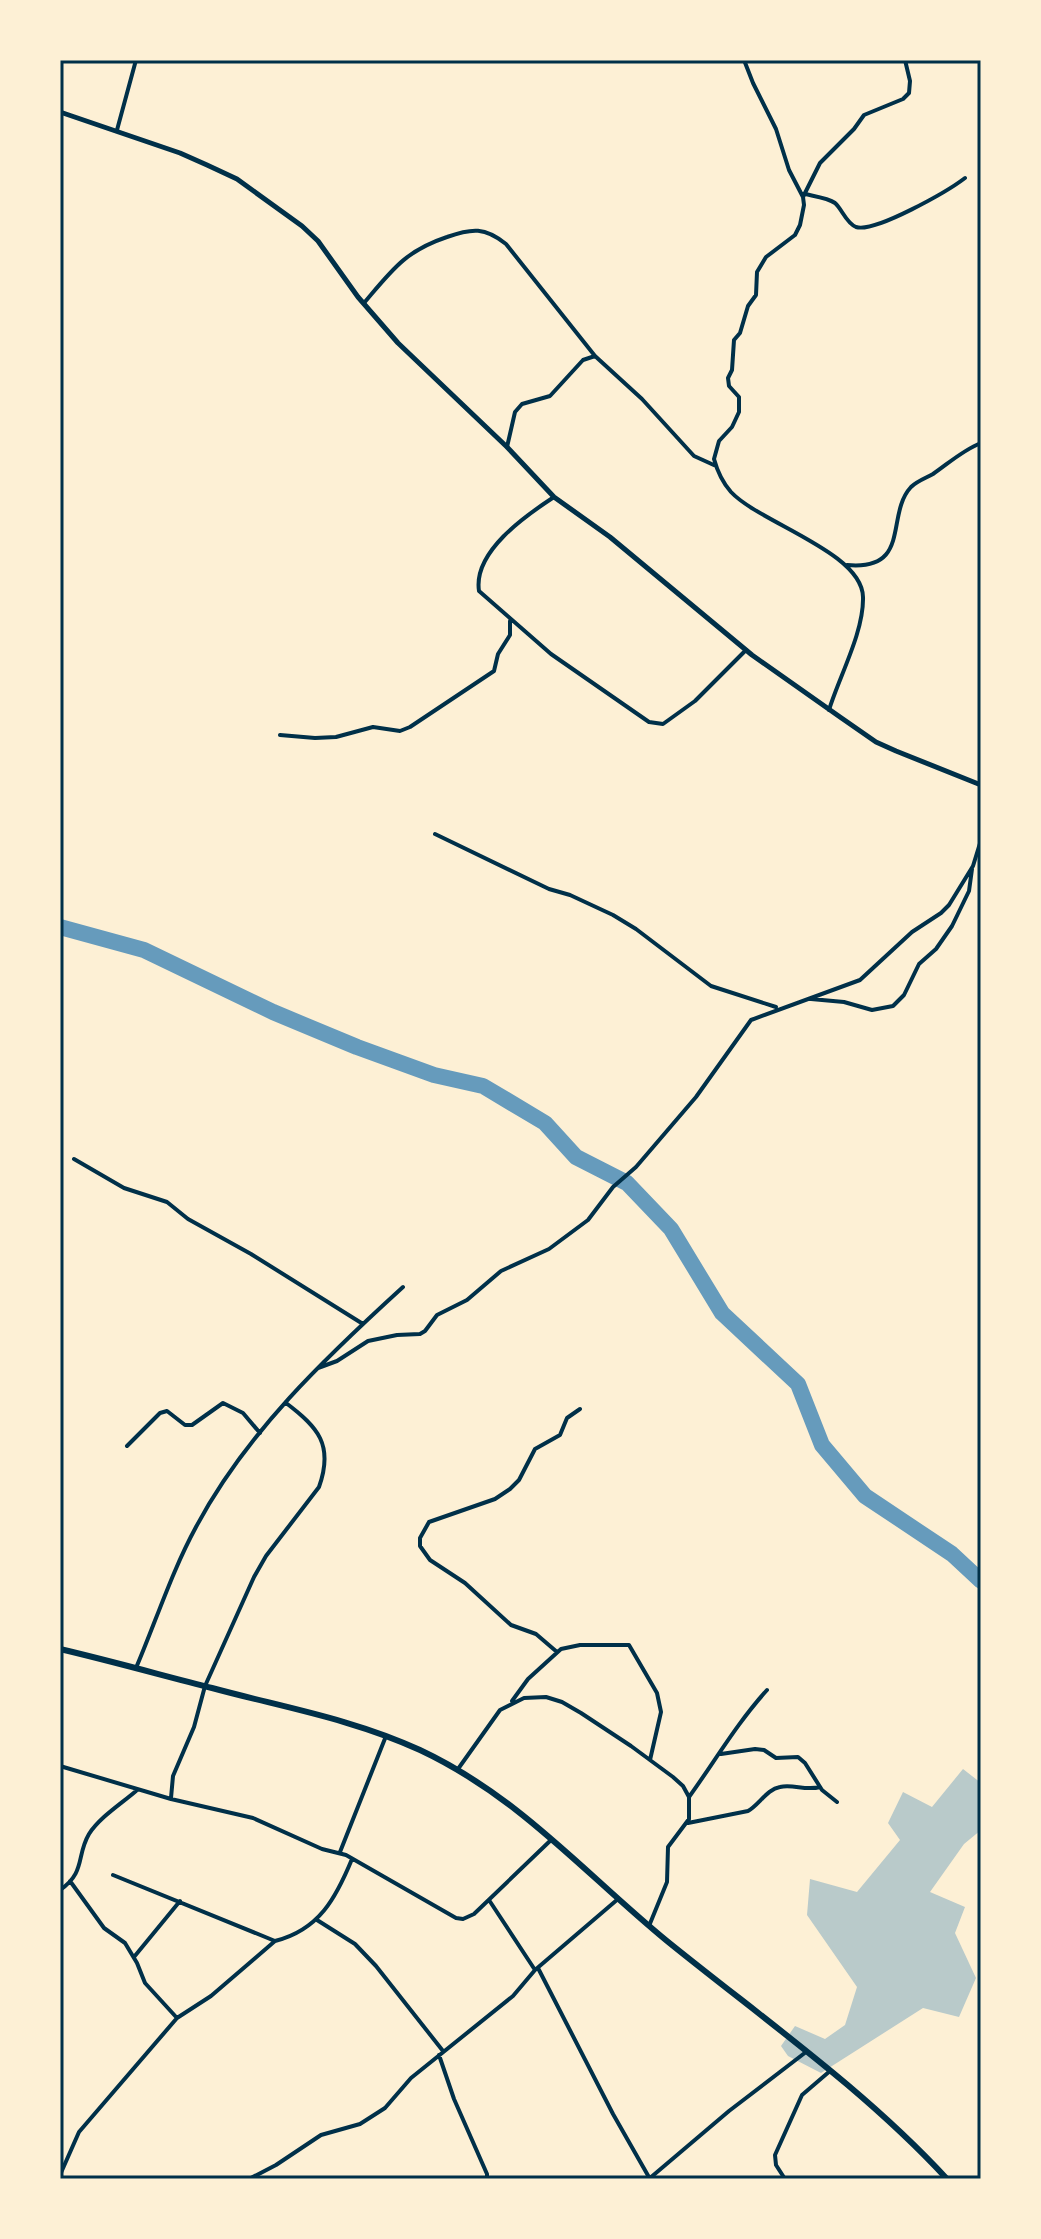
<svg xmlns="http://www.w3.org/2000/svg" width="1041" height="2239" viewBox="0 0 1041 2239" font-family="'Open Sans',sans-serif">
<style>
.green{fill:#b9caca}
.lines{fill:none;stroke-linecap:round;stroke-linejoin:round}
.river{stroke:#669bbc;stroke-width:16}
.minor{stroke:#003049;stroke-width:4}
.tertiary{stroke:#003049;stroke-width:5}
.secondary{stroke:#003049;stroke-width:6}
.neatline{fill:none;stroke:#003049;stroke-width:3}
</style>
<rect width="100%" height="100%" fill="#fdf0d5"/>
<path class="green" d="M963 1769 981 1783V1830L964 1844 930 1892 965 1907 955 1933 976 1978 959 2017 923 2008 821 2073 788 2056 781 2046 795 2026 825 2039 845 2025 857 1987 807 1915 810 1879 857 1892 900 1840 888 1823 903 1792 932 1807Z"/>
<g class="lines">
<path class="river" d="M60 927 144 950 273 1012 357 1047 434 1075 483 1086 545 1123 576 1157 627 1183 671 1229 722 1313 798 1384 822 1445 865 1496 952 1554 981 1581"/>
<path class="minor" d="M744 60 753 83 776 129 789 170 803 197 804 205 800 225 795 235 766 257 757 272 756 295 748 306 740 333 734 340 732 370 728 378 729 386 739 397V412L732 427 719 441 714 459C717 470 723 483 731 492 760 523 862 552 863 597 864 632 839 677 829 710
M117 130 136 60
M805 194C813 196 828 198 835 203 842 209 846 223 856 227 875 233 948 191 965 178
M803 197 820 163 854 129 864 115 903 99 909 93 910 81 905 60
M364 303C392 270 405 251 447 237 472 228 485 227 506 244L595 356 642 399 694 456 716 466
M507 447 515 412 522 404 550 396 583 360 595 356
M554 497C525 516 473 552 479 591L551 654 649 722 663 724 695 701 746 650
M847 565C912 571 885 515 911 487 917 481 926 478 933 474 949 463 963 450 981 443
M280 735 315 738 336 737 373 727 400 731 410 727 494 671 498 654 510 635V621
M435 834 549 889 570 895 613 915 636 929 711 986 776 1007
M811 999 844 1002 872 1010 893 1006 904 995 919 964 936 949 952 926 969 891 972 869
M74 1159 124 1188 167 1202 188 1219 251 1254 363 1324
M318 1368 337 1361 368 1341 397 1335 420 1334 425 1331 437 1315 467 1300 501 1271 549 1249 588 1220 613 1187 636 1167 696 1097 751 1020 860 980 912 932 941 913 949 905 973 866 981 840
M127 1446 160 1413 167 1411 185 1425H192L223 1403 243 1413 260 1433
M557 1652 536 1634 511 1625 465 1583 430 1560 420 1546V1538L429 1522 495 1499 510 1489 519 1480 535 1449 560 1435 567 1418 580 1409
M136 1668C156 1621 172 1571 196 1527 246 1433 325 1358 403 1287
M512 1701 528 1679 561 1649 580 1645H629L657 1693 661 1712 650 1760
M721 1754 755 1749 764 1750 776 1758 798 1757 805 1763 822 1790 837 1802
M60 1766 171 1799 253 1818 322 1849 346 1855 456 1918 463 1919 474 1914 551 1840
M458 1769 500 1710 524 1698 546 1697 562 1702 581 1713 631 1746 673 1777 683 1786 689 1797V1819L668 1847 667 1882 649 1926
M689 1797C715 1761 737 1723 767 1690
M171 1798 173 1776 194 1727 205 1686 254 1577 266 1556 319 1487C334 1445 318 1427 286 1403
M688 1823 748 1811C759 1805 767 1789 780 1787 793 1784 806 1791 820 1787
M340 1852 386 1736
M113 1875 275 1941C319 1930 336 1898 352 1859
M70 1881 104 1928 125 1943 137 1963 145 1983 177 2018
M60 1890C86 1872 76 1856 89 1834 100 1817 121 1804 136 1791
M489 1900 535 1970
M317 1920 355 1944 376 1966 443 2051
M134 1957 180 1901
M538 1968 613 2114 650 2179
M439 2055 454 2099 487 2174V2179
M60 2175 79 2132 177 2018 211 1996 275 1941
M650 2178 729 2111 806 2052
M249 2179 276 2165 321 2135 360 2124 385 2108 411 2078 513 1996 535 1970 618 1899
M785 2179 776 2165 775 2155 802 2095 830 2071"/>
<path class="tertiary" d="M60 112 180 153 207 165 237 179 302 226 318 241 358 297 398 343 507 447 554 497 610 537 752 655 840 717 876 742 896 751 981 785"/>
<path class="secondary" d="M60 1649C111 1661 161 1675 212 1688 282 1707 353 1719 420 1750 520 1797 584 1873 667 1941 762 2018 864 2089 947 2179"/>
</g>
<rect width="1041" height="2239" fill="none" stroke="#fdf0d5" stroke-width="124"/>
<rect x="62" y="62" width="917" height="2115" class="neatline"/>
</svg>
